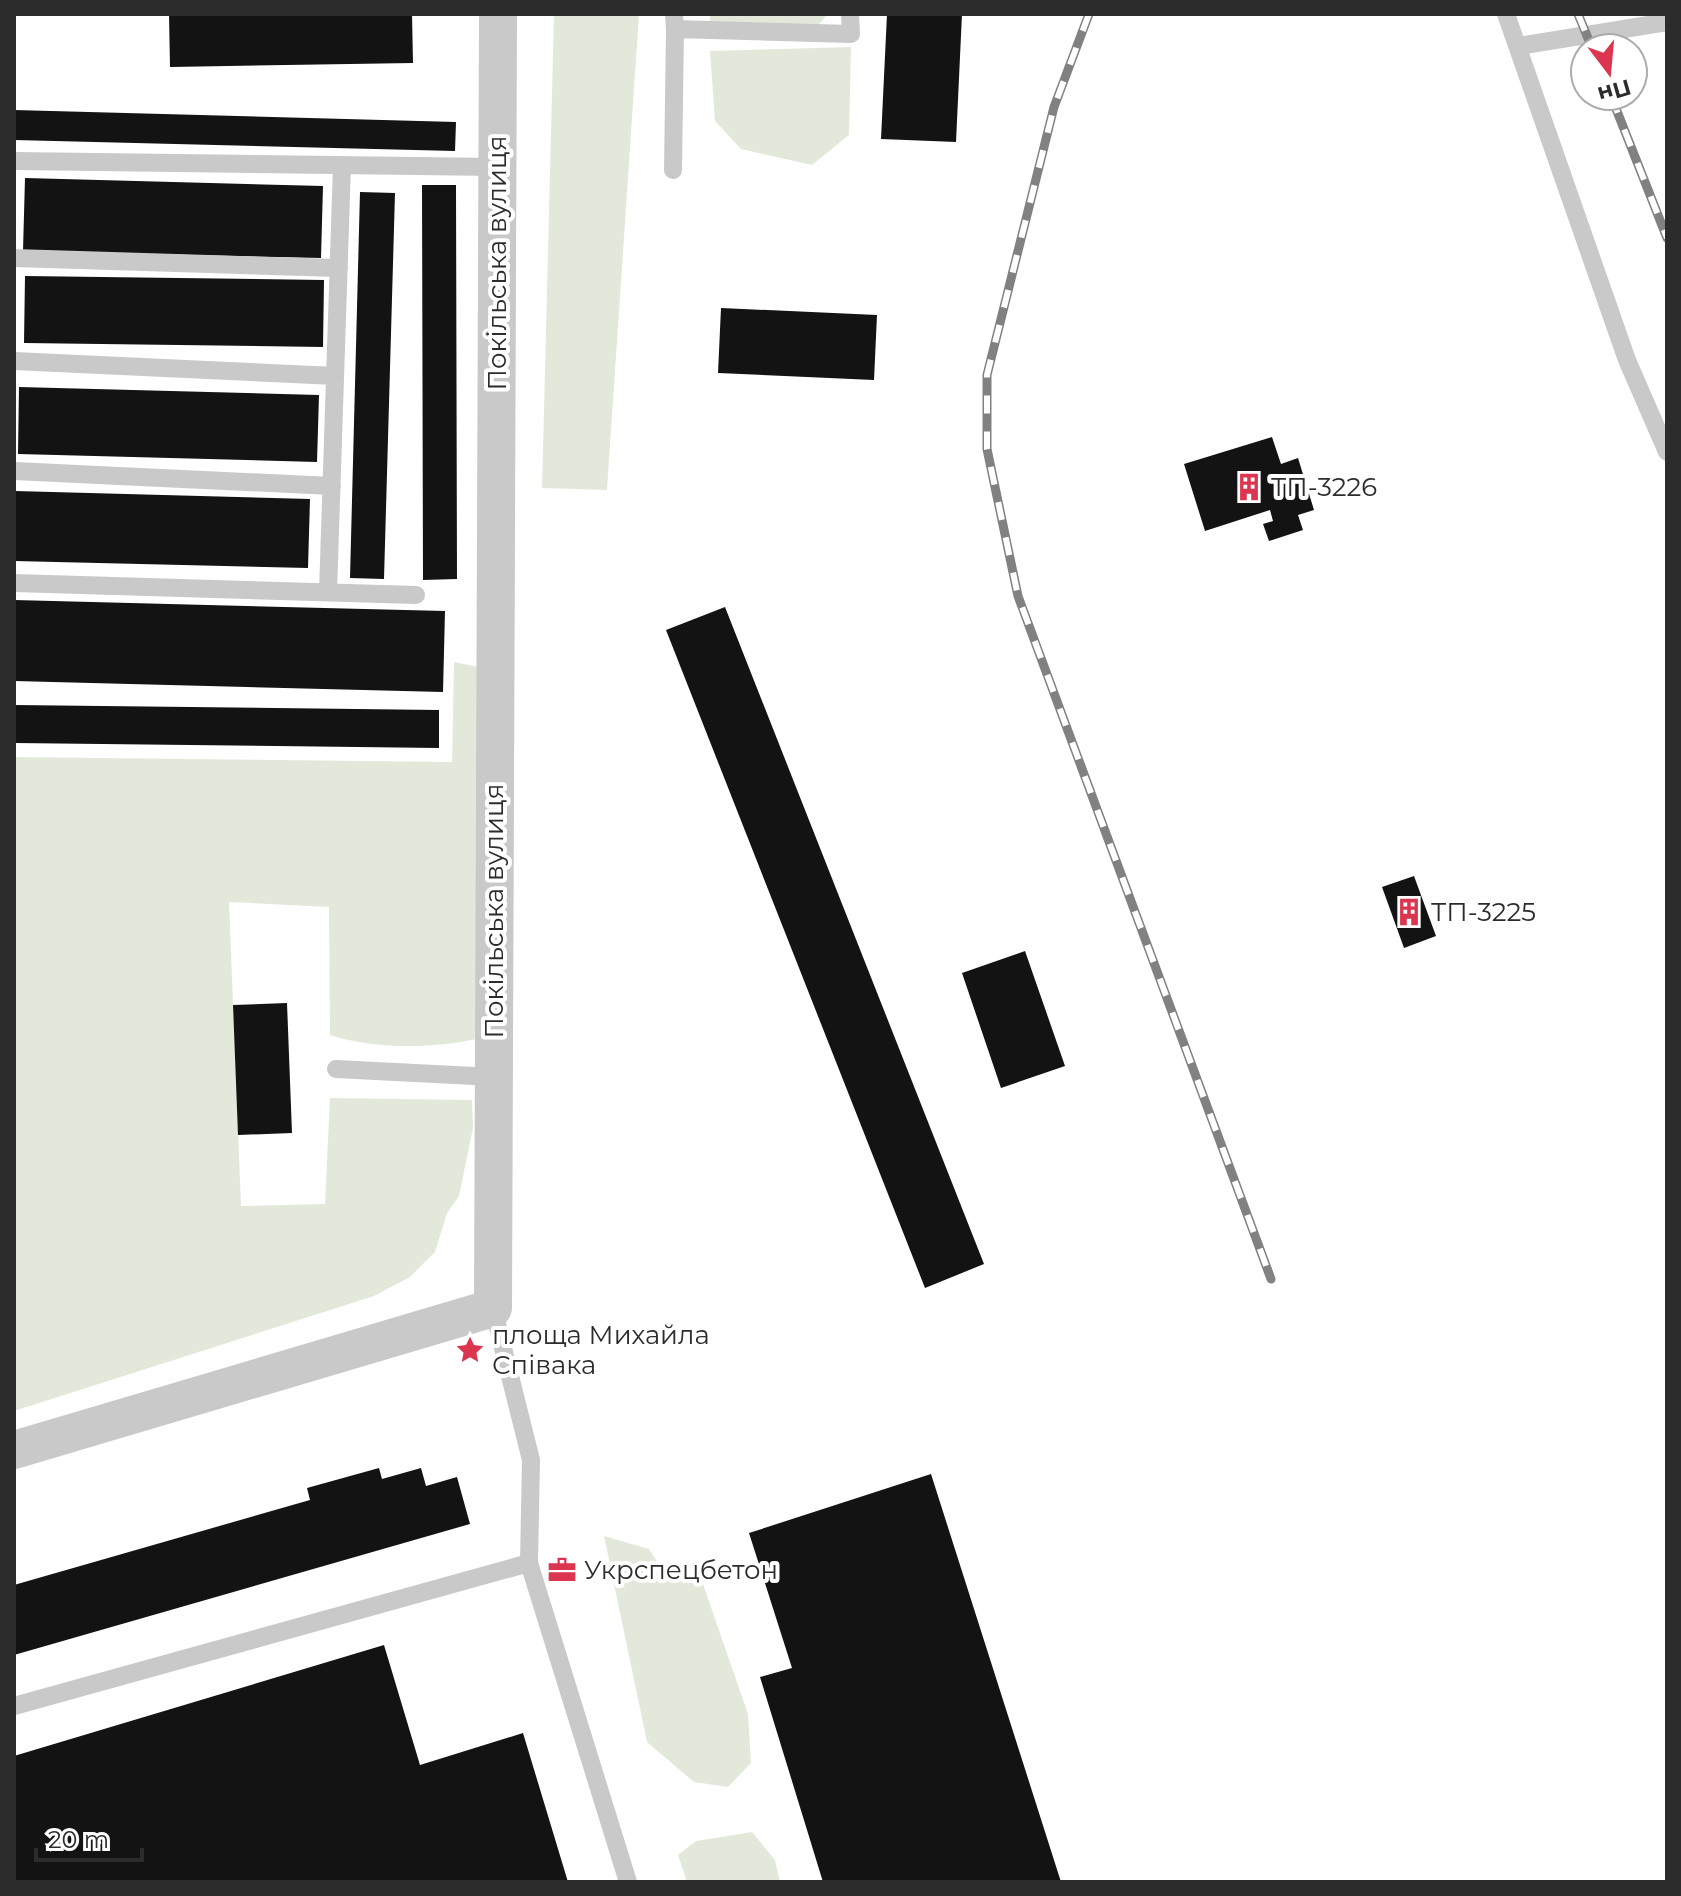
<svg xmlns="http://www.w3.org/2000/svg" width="1681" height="1896" viewBox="0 0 1681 1896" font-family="Montserrat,sans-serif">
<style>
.green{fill:#e3e9da}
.building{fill:#131313}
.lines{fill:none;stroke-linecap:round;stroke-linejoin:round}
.lane{stroke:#c9c9c9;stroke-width:18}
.street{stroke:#c9c9c9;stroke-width:38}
.rail-casing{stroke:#818181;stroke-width:9}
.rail{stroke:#fff;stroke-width:6;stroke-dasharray:18;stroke-linecap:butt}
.labels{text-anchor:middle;stroke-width:8;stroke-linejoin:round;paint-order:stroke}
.street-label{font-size:26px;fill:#2c2c2c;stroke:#fff}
.poi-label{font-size:26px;fill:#2c2c2c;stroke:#fff;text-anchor:start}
</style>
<rect width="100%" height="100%" fill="#fff"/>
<path class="green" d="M554 14H639L607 490 542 488Z
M710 14H828L818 25 710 24Z
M851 47 849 135 812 165 741 149 715 121 710 51Z
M454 662 478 667 477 1039C431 1049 374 1049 330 1035L329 907 229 902 241 1206 325 1204 330 1098 472 1100 473 1128 459 1196 447 1213 435 1252 410 1277 374 1296 14 1411V757L452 762Z
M604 1536 649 1549 662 1569 697 1567 748 1714 751 1763 728 1787 694 1782 647 1742Z
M752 1832 775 1860 780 1882H687L678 1855 696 1841Z"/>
<path class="building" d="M169 14H412L413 63 170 67Z
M887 14H962L956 142 881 139Z
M14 110 456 122 455 151 14 140Z
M25 178 323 186 321 258 23 251Z
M422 185H456L457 579 423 580Z
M360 192 395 193 384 579 350 578Z
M25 276 324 280 323 347 24 343Z
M721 308 877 315 874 380 718 373Z
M19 387 319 395 317 462 18 454Z
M1272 437 1281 464 1298 458 1314 510 1298 515 1303 530 1269 541 1263 524 1273 521 1270 510 1205 531 1184 464Z
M15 491 310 499 308 568 14 561Z
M14 600 445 611 443 692 14 681Z
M725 607 984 1264 925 1288 666 630Z
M14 705 439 710V748L14 743Z
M1414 876 1436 936 1404 948 1382 887Z
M1025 951 1065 1066 1001 1088 962 973Z
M287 1003 292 1133 238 1135 233 1005Z
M379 1468 382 1479 421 1468 426 1486 457 1477 470 1524 14 1655V1585L310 1500 307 1488Z
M931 1474 1061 1882H823L760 1677 792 1668 749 1533Z
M384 1645 420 1765 523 1733 568 1882H14V1756Z"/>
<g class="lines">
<path class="lane" d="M674 14 675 29 851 34 850 14
M1506 14 1627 360 1667 452
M1519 46 1667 22
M14 161 497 167
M673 170 675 29
M14 258 339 268
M14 361 335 376
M14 471 332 486
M14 583 416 595
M328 592 342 165
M336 1069 494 1077
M493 1308 531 1460 529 1563 628 1882
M14 1706 529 1563"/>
<path class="street" d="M14 1450 493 1308 498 14"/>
<defs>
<path id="rail" d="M1089 14 1054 107 987 375V449L1018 596 1271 1279
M1578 14 1592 48
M1611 96 1667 238"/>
</defs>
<use href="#rail" class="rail-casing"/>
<use href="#rail" class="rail"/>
</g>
<defs>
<symbol id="building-bare" viewBox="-9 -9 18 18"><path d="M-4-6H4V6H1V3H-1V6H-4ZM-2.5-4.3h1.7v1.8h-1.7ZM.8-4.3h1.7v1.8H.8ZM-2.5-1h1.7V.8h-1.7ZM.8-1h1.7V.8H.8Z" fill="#dc354f" stroke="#fff" stroke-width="2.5" paint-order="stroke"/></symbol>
<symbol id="sight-bare" viewBox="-9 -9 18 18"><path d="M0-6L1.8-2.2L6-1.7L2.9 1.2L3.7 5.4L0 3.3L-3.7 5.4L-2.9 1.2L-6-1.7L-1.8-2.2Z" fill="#dc354f" stroke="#fff" stroke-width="2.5" paint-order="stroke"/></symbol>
<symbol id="office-bare" viewBox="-9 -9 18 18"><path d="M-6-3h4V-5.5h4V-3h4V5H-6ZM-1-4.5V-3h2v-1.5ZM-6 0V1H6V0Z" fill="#dc354f" stroke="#fff" stroke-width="2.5" paint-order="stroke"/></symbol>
</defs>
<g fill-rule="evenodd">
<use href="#building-bare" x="1229" y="467" width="40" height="40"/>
<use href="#building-bare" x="1389" y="892" width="40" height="40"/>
<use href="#sight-bare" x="450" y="1330" width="40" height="40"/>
<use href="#office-bare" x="542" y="1550" width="40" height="40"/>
</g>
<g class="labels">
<g class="street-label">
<text transform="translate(497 263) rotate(-90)" y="9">Покільська вулиця</text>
<text transform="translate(494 911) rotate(-90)" y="9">Покільська вулиця</text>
</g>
<g class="poi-label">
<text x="1271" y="496">ТП-3226</text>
<text x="1431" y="921">ТП-3225</text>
<text x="492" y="1344">площа Михайла<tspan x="492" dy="30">Співака</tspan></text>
<text x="584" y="1579">Укрспецбетон</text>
</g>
</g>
<rect width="1681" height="1896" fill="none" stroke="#2c2c2c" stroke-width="32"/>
<g transform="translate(1609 72) rotate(164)"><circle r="38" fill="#ffffff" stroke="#ababab" stroke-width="2"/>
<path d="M0-6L14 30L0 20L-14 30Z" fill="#dc354f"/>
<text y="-12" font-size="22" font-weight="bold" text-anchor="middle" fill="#2c2c2c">Пн</text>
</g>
<path d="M36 1848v12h106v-12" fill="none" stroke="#2c2c2c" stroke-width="4"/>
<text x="48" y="1848" font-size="24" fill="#2c2c2c" stroke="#ffffff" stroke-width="6" paint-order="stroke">20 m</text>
</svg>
